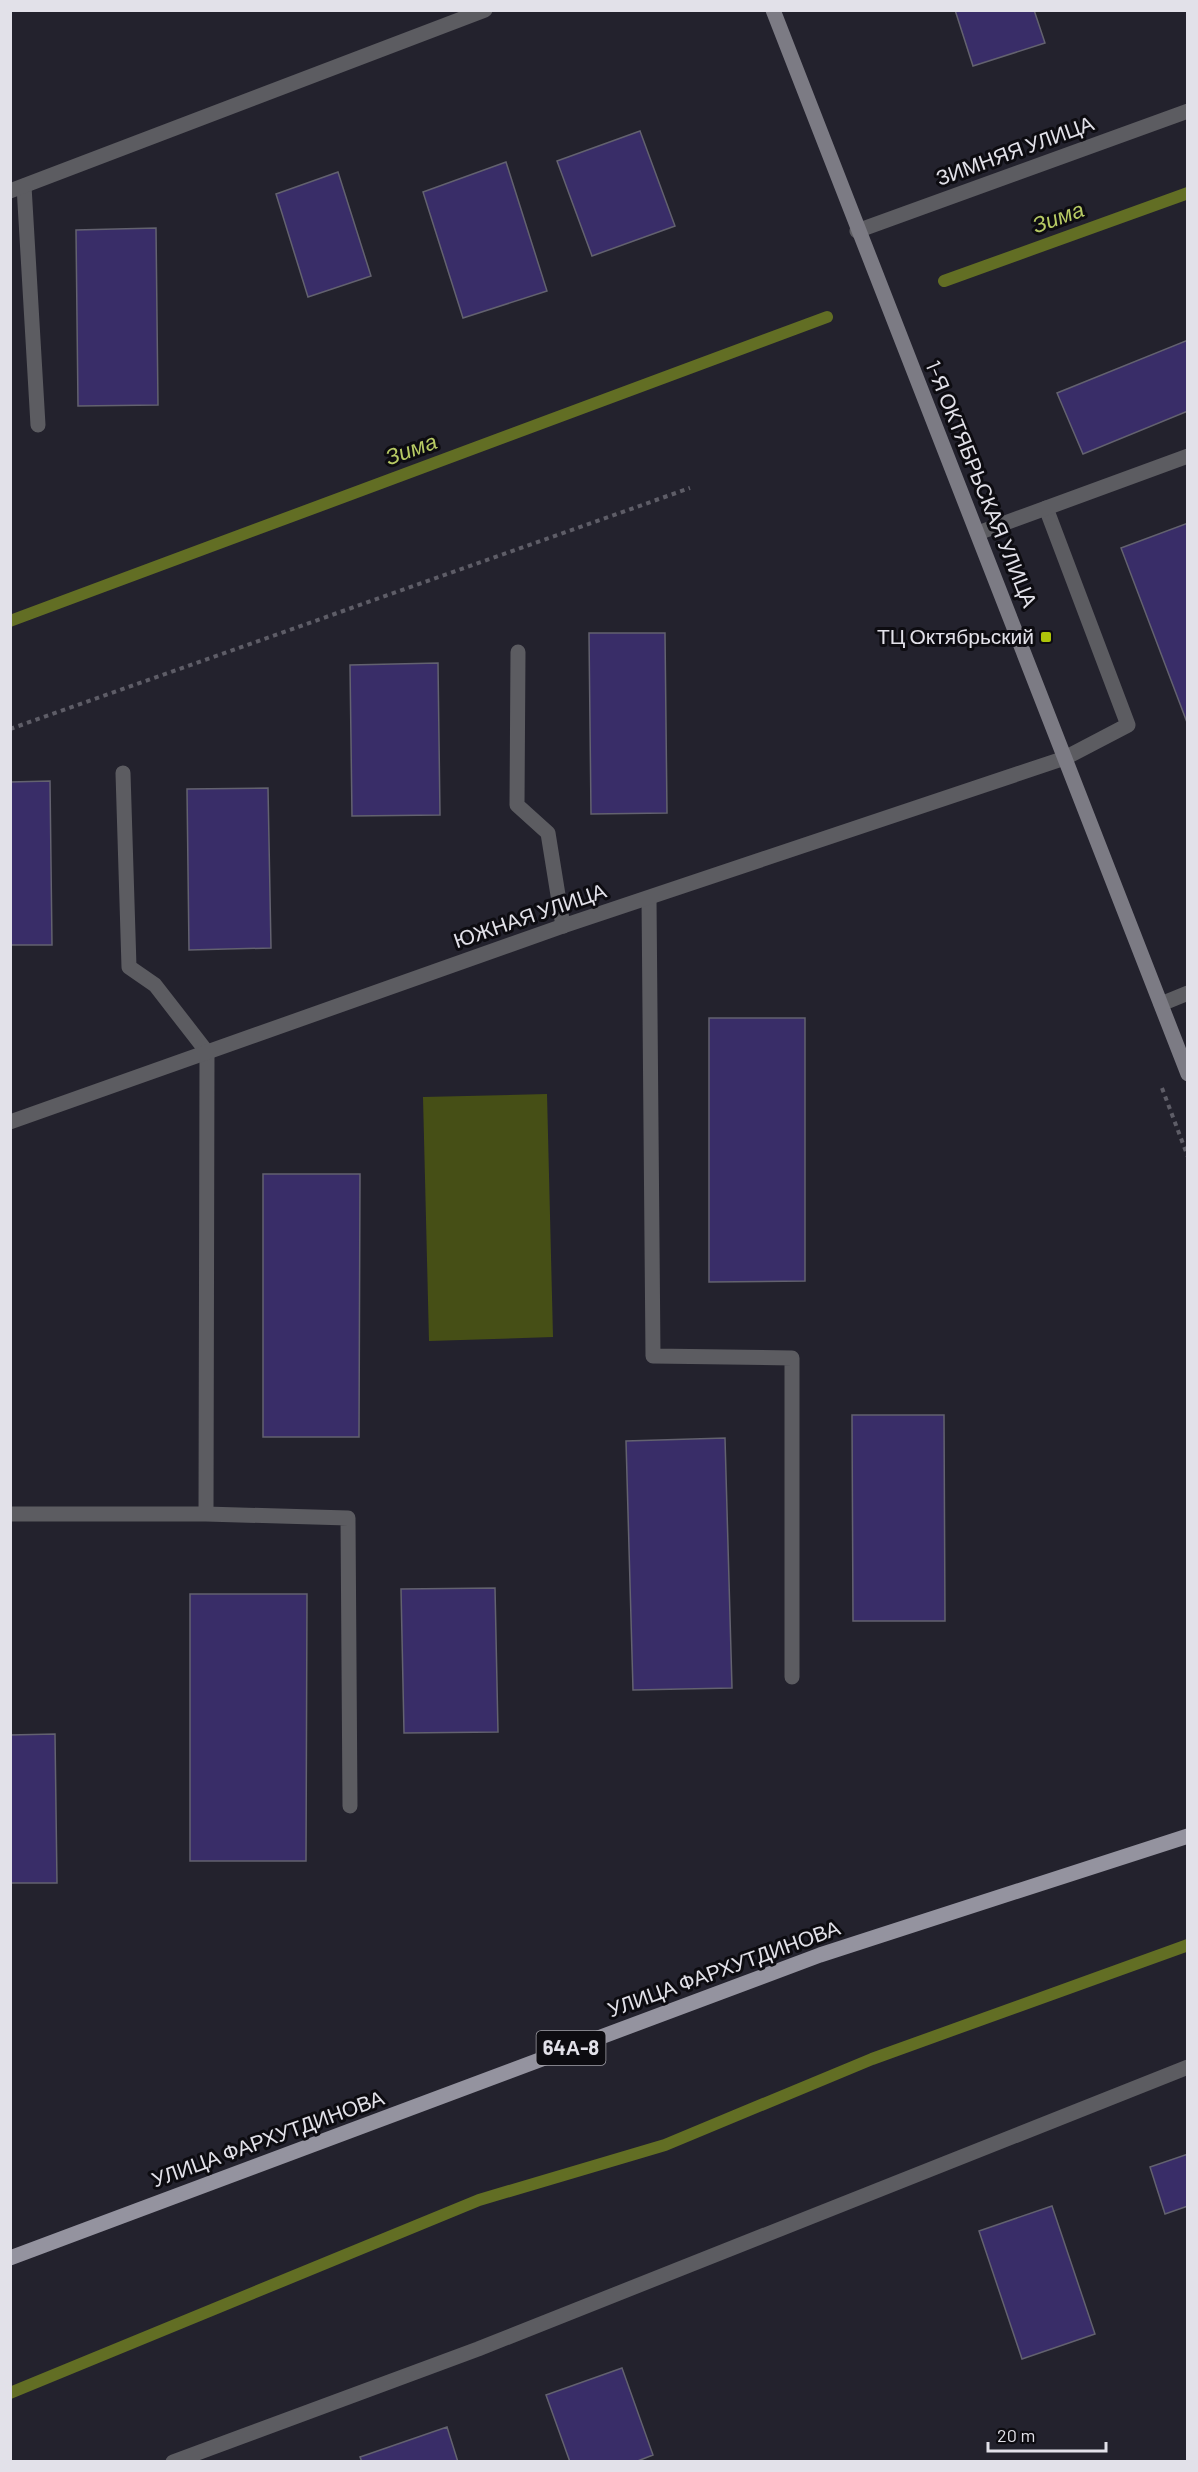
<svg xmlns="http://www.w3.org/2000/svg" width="1198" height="2472" viewBox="0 0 1198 2472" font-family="Barlow,sans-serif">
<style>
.green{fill:#464f16}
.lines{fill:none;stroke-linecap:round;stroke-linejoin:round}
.stream{stroke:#626e24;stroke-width:12}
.building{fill:#392d68;stroke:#63626f;stroke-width:1.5}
.path{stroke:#5e5d67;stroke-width:4;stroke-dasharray:4.5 4.5;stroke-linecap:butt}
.lane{stroke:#5c5c61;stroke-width:15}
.street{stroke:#5c5c61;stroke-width:15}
.secondary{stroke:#7c7b84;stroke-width:15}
.primary{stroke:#94939f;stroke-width:15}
.poi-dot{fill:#aec50a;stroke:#0d0c11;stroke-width:2}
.labels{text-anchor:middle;stroke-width:6;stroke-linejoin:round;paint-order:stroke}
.shield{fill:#0d0c11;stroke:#a2a1a8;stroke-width:1.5}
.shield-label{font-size:20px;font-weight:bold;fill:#e2e1e9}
.street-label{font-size:21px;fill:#e2e1e9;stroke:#0d0c11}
.poi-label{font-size:21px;fill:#e2e1e9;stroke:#0d0c11;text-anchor:end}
.water-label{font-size:22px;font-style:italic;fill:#b7ca64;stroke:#0d0c11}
</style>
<rect width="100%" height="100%" fill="#23222d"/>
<path class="green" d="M547 1094 553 1337 429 1341 423 1097Z"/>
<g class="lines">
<path class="stream" d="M944 281 1188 193
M10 621 827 317
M10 2393 479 2200 665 2145 872 2059 1188 1945"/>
</g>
<path class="building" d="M955 10H1034L1045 43 973 66Z
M640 131 675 226 592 256 557 161Z
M506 162 547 291 463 318 423 192Z
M338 172 371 276 308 297 276 194Z
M156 228 158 405 78 406 76 230Z
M1188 340V411L1083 454 1057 393Z
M1188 523V725L1121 548Z
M589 633H665L667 813 591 814Z
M438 663 440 815 352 816 350 665Z
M50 781 52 945H10V782Z
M268 788 271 948 189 950 187 789Z
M709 1018H805V1281L709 1282Z
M263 1174H360L359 1437H263Z
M852 1415H944L945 1621H853Z
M725 1438 732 1688 633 1690 626 1441Z
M495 1588 498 1732 404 1733 401 1589Z
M190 1594H307L306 1861H190Z
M55 1734 57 1883H10V1735Z
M1188 2154V2206L1165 2214 1150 2167Z
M1052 2206 1095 2334 1022 2359 979 2231Z
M622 2368 653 2455 635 2462H570L546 2395Z
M447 2427 458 2462H362L360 2457Z"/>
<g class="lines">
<path class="path" d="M10 729 690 488
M1162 1088 1188 1157"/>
<path class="lane" d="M24 186 38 425
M1046 508 1128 725 1065 758
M518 652 517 805 548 833 563 926
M123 773 129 967 155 985 207 1052 206 1514 348 1518 350 1806
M649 898 653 1356 792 1358V1677
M10 1514H206"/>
<path class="street" d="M10 191 485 10
M857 231 1188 111
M978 533 1188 456
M1161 1004 1188 993
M10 1122 563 926 1065 758
M173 2462 478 2349 1188 2067"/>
<path class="secondary" d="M773 10 1188 1074"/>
<path class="primary" d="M10 2258 820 1955 1188 1836"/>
</g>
<rect class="poi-dot" x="1040" y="631" width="12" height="12" rx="3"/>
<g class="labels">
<rect class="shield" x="536.5" y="2031" width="69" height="34" rx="4.5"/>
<g class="shield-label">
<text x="571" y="2055">64А-8</text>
</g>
<g class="street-label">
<text transform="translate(1015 151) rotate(-20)" y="7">ЗИМНЯЯ УЛИЦА</text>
<text transform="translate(981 484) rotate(68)" y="7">1-Я ОКТЯБРЬСКАЯ УЛИЦА</text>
<text transform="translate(530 916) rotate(-19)" y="7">ЮЖНАЯ УЛИЦА</text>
<text transform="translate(724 1969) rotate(-20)" y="7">УЛИЦА ФАРХУТДИНОВА</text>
<text transform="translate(268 2139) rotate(-20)" y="7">УЛИЦА ФАРХУТДИНОВА</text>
</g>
<g class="poi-label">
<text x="1034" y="644">ТЦ Октябрьский</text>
</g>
<g class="water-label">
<text transform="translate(1058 217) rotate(-20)" y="8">Зима</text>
<text transform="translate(411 449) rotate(-20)" y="8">Зима</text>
</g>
</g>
<rect width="1198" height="2472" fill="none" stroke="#e2e1e9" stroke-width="24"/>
<path d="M988 2442v9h118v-9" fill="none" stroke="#e2e1e9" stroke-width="3"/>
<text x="997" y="2442" font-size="18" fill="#e2e1e9" stroke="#0d0c11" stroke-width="4.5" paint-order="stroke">20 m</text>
</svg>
